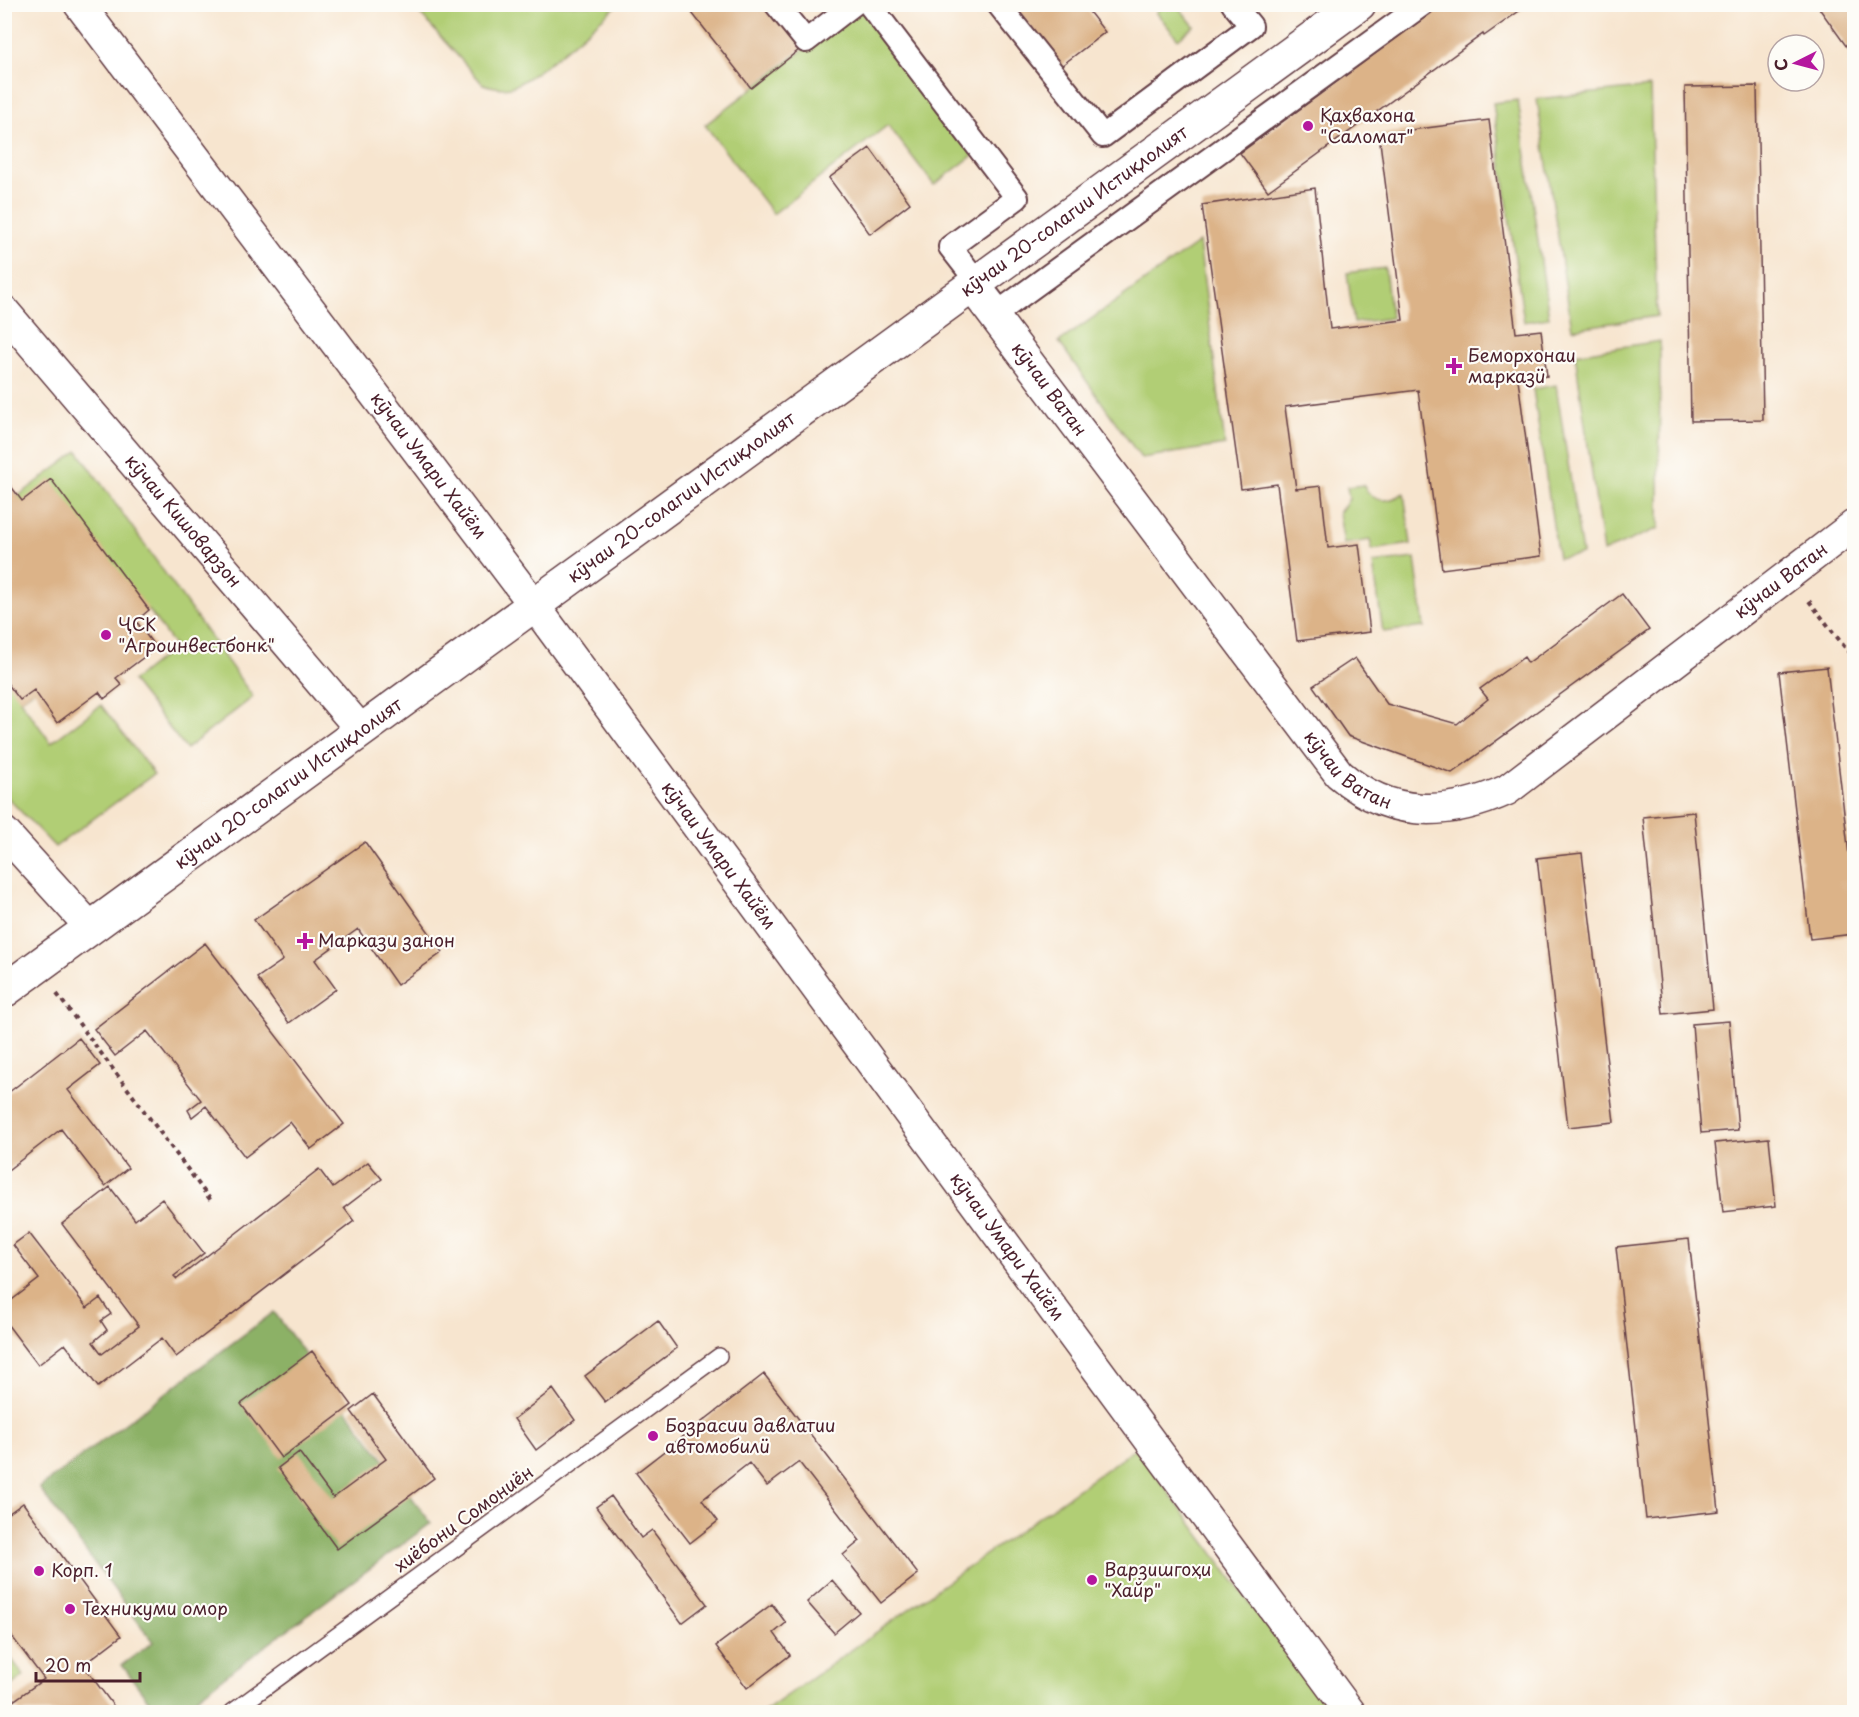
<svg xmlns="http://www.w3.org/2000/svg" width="1859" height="1717" viewBox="0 0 1859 1717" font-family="'Playpen Sans',sans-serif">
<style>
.green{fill:#b1ce75;stroke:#7e7650;stroke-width:1.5}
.forest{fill:#8cb166;stroke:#6b6848;stroke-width:1.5}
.building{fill:#dcb388}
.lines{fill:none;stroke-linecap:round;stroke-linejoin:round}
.service-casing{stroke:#643d44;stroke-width:18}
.pedestrian-casing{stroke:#643d44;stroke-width:26}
.minor-casing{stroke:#643d44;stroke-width:33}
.tertiary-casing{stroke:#643d44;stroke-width:36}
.path{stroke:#643d44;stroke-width:4;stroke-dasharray:4.5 4.5;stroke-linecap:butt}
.service{stroke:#fff;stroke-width:15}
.pedestrian{stroke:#fff;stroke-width:22}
.minor{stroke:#fff;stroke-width:30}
.tertiary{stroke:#fff;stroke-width:33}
.poi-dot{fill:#b5179e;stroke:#fdfcf7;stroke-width:2}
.labels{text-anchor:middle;stroke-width:4.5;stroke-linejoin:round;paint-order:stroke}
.poi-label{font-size:18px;fill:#4a1f2b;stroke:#fdfcf7;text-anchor:start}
.street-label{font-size:18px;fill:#4a1f2b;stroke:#fdfcf7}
</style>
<rect width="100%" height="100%" fill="#fdfcf7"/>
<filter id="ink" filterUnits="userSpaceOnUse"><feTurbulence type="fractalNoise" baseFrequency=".0167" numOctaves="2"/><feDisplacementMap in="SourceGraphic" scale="12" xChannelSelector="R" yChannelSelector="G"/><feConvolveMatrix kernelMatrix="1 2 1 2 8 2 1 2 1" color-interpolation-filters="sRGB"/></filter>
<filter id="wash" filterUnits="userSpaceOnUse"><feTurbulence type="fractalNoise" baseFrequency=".008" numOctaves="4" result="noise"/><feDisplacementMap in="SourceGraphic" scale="24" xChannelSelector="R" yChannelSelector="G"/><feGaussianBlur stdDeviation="1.35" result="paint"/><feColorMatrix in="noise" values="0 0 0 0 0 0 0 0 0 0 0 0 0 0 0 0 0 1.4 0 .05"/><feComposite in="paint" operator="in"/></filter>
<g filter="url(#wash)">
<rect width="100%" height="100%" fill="#f7e5cf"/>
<path class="green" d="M1165 4 1177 5 1194 26 1178 39 1156 12Z
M412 5H618C595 23 535 80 510 87 501 89 492 87 483 84Z
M861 5 980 150 934 185 888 125 773 214 705 125Z
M1650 87 1657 316 1572 329 1537 99Z
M1518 100 1549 318 1524 322 1493 103Z
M1199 242 1225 445 1141 458 1059 342Z
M1385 268 1391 318 1354 323 1347 273Z
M1660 341 1659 528 1603 552 1575 354Z
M1556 385 1582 554 1558 558 1533 389Z
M78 451 253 697 186 749 132 681 175 647 149 610 20 700 51 743 101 705 154 774 55 847 5 795V506Z
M1363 485C1373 503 1387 504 1404 493L1411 544 1372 550 1370 540 1344 544 1339 513 1349 499 1347 487Z
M1415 558 1424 627 1383 632 1373 563Z
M1136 1448 1330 1712H764Z
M5 1650 24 1676 5 1690Z"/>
<path class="forest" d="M274 1312 431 1523 177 1712H157L122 1665 153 1642 39 1488Z"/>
<g id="blocks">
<path class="building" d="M685 4H771L804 46 751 88Z
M1012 4H1083L1105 32 1061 66Z
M1443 4H1529L1484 36 1483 34 1268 191 1240 153Z
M1816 4H1854V57Z
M1757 86 1763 420 1691 421 1685 87Z
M1489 120 1516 333 1541 330 1547 376 1518 379 1541 556 1442 569 1418 390 1285 407 1296 489 1321 486 1328 548 1359 544 1370 632 1297 641 1277 484 1241 489 1202 205 1315 188 1330 329 1403 320 1379 134Z
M870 148 910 203 870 234 829 178Z
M4 477 22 501 51 479 149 610 136 621 156 648 116 678 122 685 104 699 99 692 57 723 34 690 20 700 4 679Z
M1622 594 1649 630 1452 773 1348 736 1313 686 1355 658 1387 704 1457 724 1488 699 1480 689 1524 657 1528 663Z
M1827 667 1854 898V934L1810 939 1779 672Z
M1694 812 1713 1009 1663 1014 1643 817Z
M365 842 443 952 397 985 358 929 315 960 336 989 289 1023 257 978 283 960 254 920Z
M1582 853 1614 1122 1568 1127 1537 858Z
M205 943 344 1124 311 1149 290 1122 245 1157 206 1106 192 1117 188 1110 201 1100 147 1031 115 1056 94 1029Z
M1729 1021 1738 1130 1701 1133 1692 1024Z
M79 1038 100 1065 68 1090 128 1168 105 1186 61 1129 4 1173V1096Z
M1769 1138 1776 1206 1723 1212 1715 1143Z
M368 1162 382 1179 344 1208 354 1221 176 1357 162 1338 98 1387 65 1344 38 1365 4 1320V1306L39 1279 13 1245 29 1233 87 1308 100 1298 111 1314 101 1321 107 1330 93 1342 102 1354 139 1326 62 1224 110 1187 135 1220 162 1199 204 1253 174 1276 177 1279 319 1169 333 1188Z
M1689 1239 1719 1511 1646 1519 1616 1247Z
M658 1321 677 1348 605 1402 585 1376Z
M312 1351 352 1405 281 1458 241 1404Z
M764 1374 918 1574 881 1603 843 1555 860 1541 799 1462 767 1486 749 1463 702 1500 718 1521 690 1543 636 1473Z
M553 1389 575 1420 536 1450 514 1419Z
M373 1394 434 1478 337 1549 278 1468 299 1452 333 1498 386 1459 351 1411Z
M611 1496 641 1538 652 1530 707 1604 682 1623 596 1507Z
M23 1503 121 1636 83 1665 118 1712H20L12 1702 44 1679 4 1626V1517Z
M832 1580 859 1612 834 1633 807 1602Z
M772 1604 786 1623 774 1633 790 1655 747 1688 716 1646Z"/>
</g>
</g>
<g filter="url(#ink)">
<use href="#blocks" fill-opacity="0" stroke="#643d44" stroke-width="1.5"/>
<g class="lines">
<defs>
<path id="service" d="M232 1712 719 1356"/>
<path id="pedestrian" d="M776 4 806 41 854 4
M869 4 1017 198 950 247 1000 311 1423 4
M998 4 1103 136 1251 26 1233 4"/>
<g id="minor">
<path id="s1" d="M79 4 534 605 1350 1712"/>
<path id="s2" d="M972 287 1339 774C1390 818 1447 817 1507 790L1854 525"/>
<path id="s3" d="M4 311 361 730"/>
<path d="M4 832 91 928"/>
</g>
<g id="tertiary">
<path id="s4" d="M4 991 1359 4"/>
</g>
</defs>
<use href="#service" class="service-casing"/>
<use href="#pedestrian" class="pedestrian-casing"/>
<use href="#minor" class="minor-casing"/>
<use href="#tertiary" class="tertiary-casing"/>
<path class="path" d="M1809 601 1854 659
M57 994 212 1202"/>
<use href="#service" class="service"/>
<use href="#pedestrian" class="pedestrian"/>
<use href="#minor" class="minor"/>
<use href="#tertiary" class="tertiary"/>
</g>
</g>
<g class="poi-dot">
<circle cx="1308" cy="126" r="6"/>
<path d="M1451 357h6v6h6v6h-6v6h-6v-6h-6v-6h6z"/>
<circle cx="106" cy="635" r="6"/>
<path d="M302 932h6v6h6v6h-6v6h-6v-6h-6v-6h6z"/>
<circle cx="653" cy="1436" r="6"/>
<circle cx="39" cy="1571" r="6"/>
<circle cx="1092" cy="1580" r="6"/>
<circle cx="70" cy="1609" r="6"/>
</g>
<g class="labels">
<g class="poi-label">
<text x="1320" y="122">Қаҳвахона<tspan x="1320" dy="21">"Саломат"</tspan></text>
<text x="1468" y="362">Беморхонаи<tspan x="1468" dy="21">марказӣ</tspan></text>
<text x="118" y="631">ҶСК<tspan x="118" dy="21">"Агроинвестбонк"</tspan></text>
<text x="318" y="947">Маркази занон</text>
<text x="665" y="1432">Бозрасии давлатии<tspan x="665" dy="21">автомобилӣ</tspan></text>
<text x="1104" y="1576">Варзишгоҳи<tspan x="1104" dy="21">"Хайр"</tspan></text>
<text x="51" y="1577">Корп. 1</text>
<text x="82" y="1615">Техникуми омор</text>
</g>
<g class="street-label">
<text dy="6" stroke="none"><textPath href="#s4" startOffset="1324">кӯчаи 20-солагии Истиқлолият</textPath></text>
<text dy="6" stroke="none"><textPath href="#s2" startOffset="128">кӯчаи Ватан</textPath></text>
<text dy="6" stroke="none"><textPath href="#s1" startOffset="579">кӯчаи Умари Хайём</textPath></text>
<text dy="6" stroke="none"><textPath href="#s4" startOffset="838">кӯчаи 20-солагии Истиқлолият</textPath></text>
<text dy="6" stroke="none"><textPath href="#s3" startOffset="276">кӯчаи Кишоварзон</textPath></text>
<text dy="6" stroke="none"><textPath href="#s2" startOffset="1134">кӯчаи Ватан</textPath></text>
<text dy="6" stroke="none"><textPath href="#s2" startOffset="614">кӯчаи Ватан</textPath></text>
<text dy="6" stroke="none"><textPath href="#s4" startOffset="352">кӯчаи 20-солагии Истиқлолият</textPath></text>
<text dy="6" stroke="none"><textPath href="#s1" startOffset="1065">кӯчаи Умари Хайём</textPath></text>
<text dy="6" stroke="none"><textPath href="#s1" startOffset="1551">кӯчаи Умари Хайём</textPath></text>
<text transform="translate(464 1519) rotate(-36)" y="6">хиёбони Сомониён</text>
</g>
</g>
<rect width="1859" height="1717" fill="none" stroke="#fdfcf7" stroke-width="24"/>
<g transform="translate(1796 63) rotate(264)"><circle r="28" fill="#fdfcf7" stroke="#b5a4a5" stroke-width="1.5"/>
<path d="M0-4.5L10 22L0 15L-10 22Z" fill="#b5179e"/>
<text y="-9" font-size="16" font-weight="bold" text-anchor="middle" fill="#4a1f2b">С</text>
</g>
<path d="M36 1672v9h104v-9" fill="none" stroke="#4a1f2b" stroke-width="3"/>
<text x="45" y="1672" font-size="18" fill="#4a1f2b" stroke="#fdfcf7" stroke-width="4.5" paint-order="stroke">20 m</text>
</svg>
